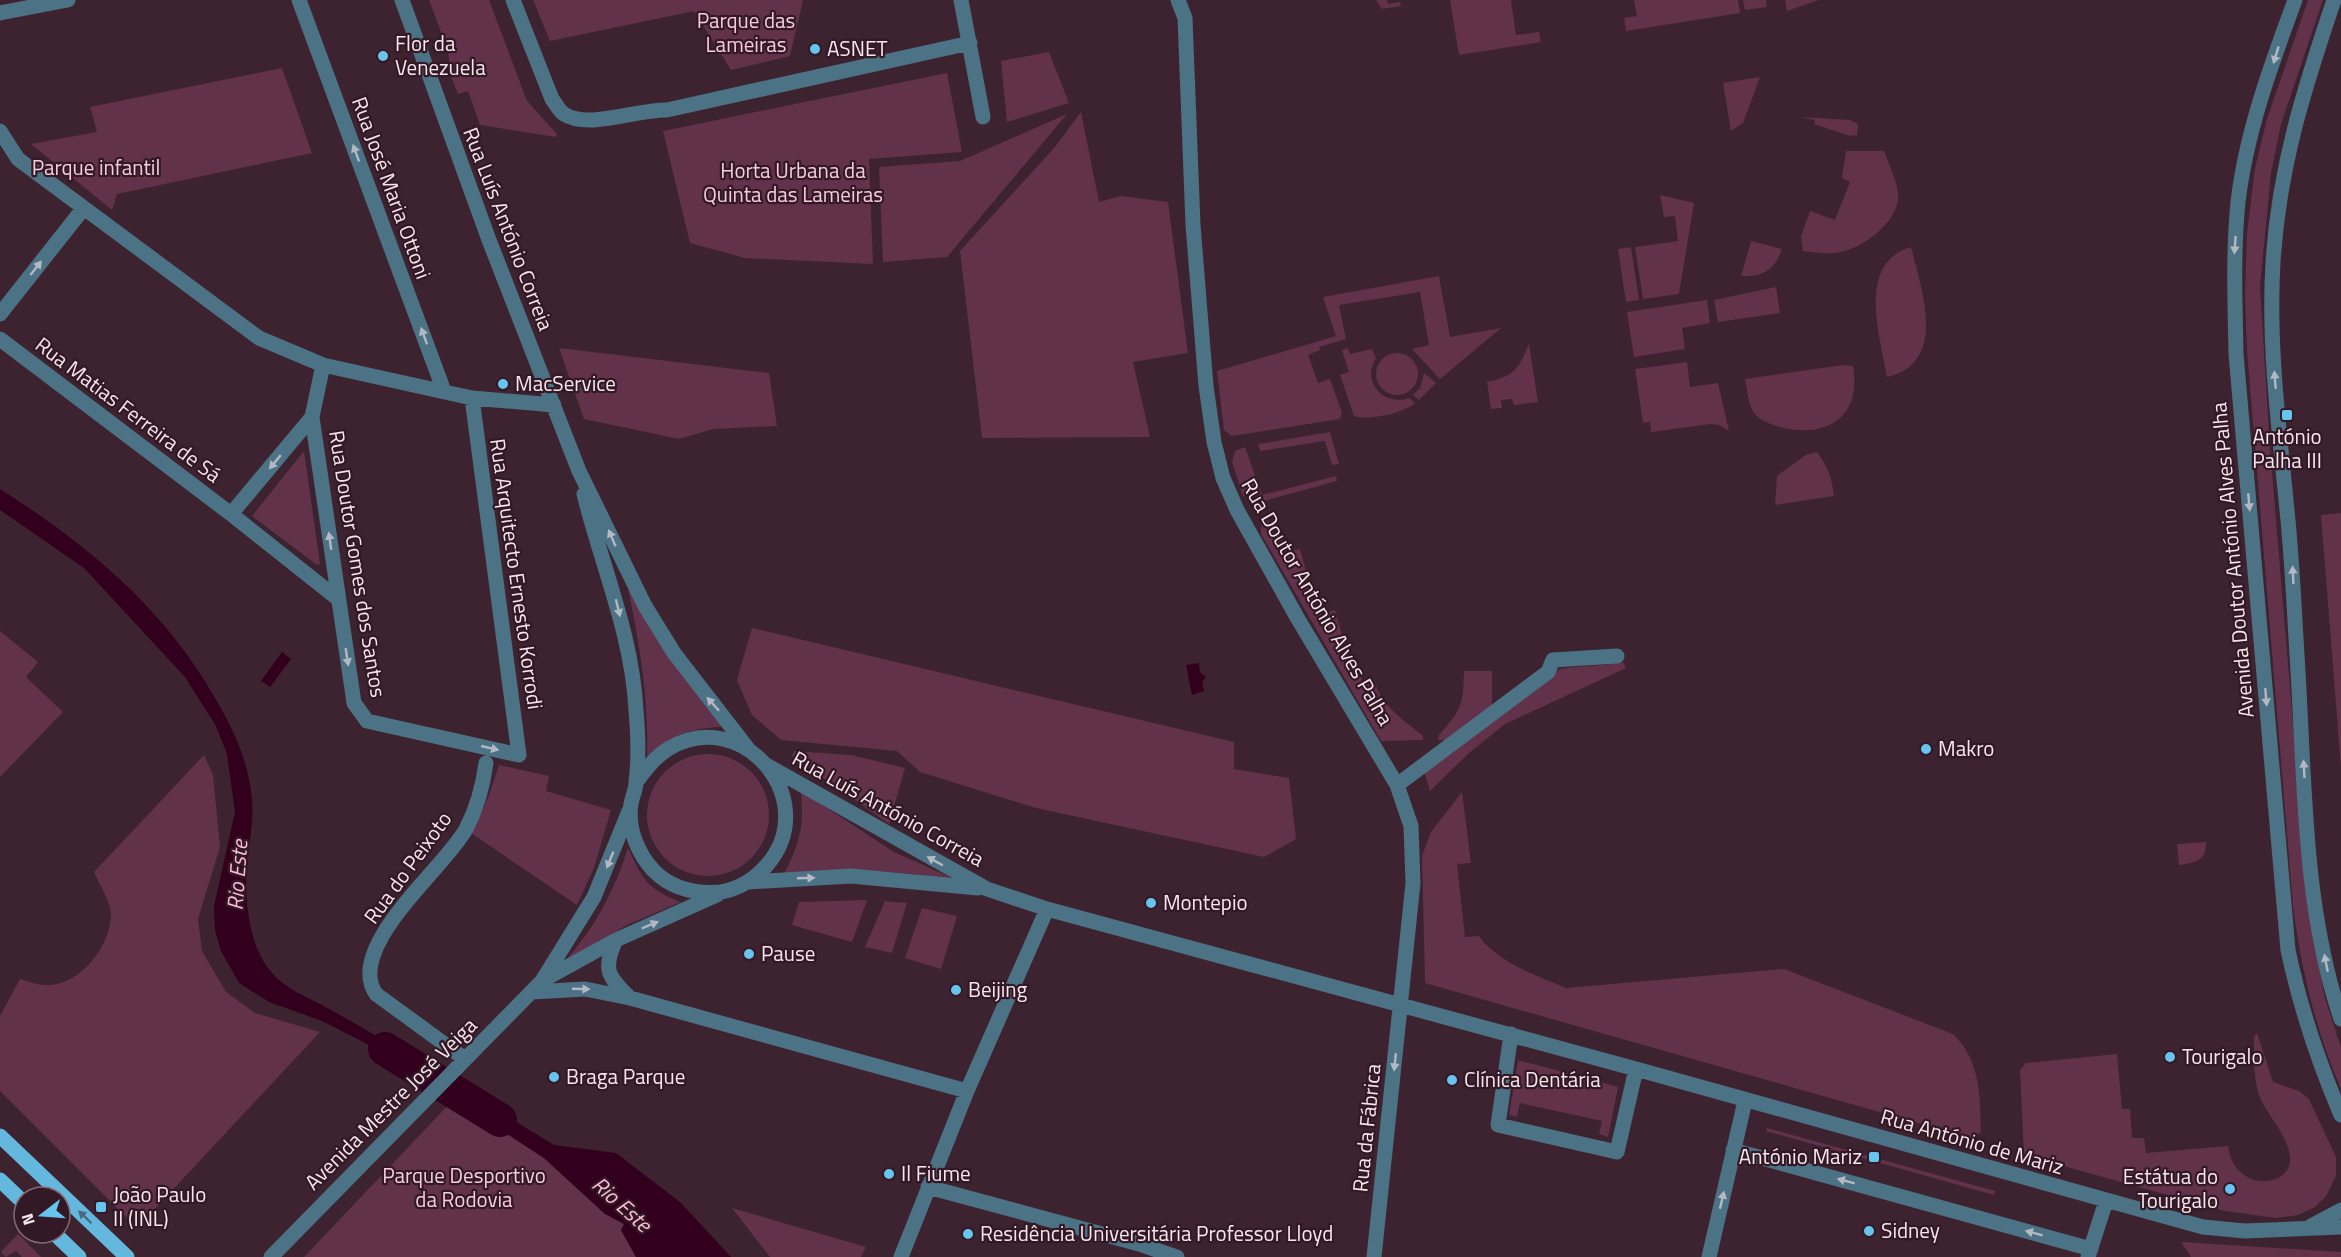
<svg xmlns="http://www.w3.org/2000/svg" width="2341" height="1257" viewBox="0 0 2341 1257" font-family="'Titillium Web',sans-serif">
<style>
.green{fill:#62324a}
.water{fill:#32001d}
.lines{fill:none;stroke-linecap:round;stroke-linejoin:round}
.river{stroke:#32001d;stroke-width:34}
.minor{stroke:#4c7285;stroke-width:15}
.major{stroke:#64b8de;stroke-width:15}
.oneway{fill:#b3b8c3}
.oneway2{fill:#4b6882}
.poi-dot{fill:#66c4ef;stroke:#321925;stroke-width:2}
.labels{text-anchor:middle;stroke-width:4.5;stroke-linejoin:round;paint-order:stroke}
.park-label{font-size:21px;fill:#f8cade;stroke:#321925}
.poi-label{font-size:21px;fill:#f8e6ed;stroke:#321925;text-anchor:start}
.street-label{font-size:21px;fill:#f8e6ed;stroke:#321925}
.water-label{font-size:22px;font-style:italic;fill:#febad9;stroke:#321925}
</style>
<rect width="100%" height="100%" fill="#3c232f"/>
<path class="green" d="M429 0H489L527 101 557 134 556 137 480 125 468 91 458 94 451 76 448 51Z
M533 0H803L790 56 731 70 694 11 550 41Z
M1376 0H1387L1388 4 1400 2 1401 6 1382 9Z
M1450 0H1513L1511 1 1516 35 1539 32 1541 42 1459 55Z
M1634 0H1738L1740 13 1626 31 1624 18 1637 16Z
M1743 0H1766L1767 7 1745 10Z
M1785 0H1819L1787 11Z
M2308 0H2323L2281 124 2271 173 2260 287 2270 448 2308 905 2325 999 2341 1047V1089C2316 1031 2301 969 2293 906L2247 350 2245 294 2247 233 2255 168 2267 119Z
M1049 52 1069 103 1007 122 1001 61Z
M282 68 312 153 117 194 112 210 31 144 97 132 90 107Z
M947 73 962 152 869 159 873 264 745 258 690 243 663 131Z
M1760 77 1743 123 1731 131 1723 83Z
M1081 112 1099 202 1121 196 1168 202 1188 353 1133 362 1150 437 982 438 960 251 1055 147Z
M1067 114 947 257 883 262 879 167 960 161Z
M1800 117 1850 120 1858 124 1857 135 1850 136 1814 124 1815 120Z
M1846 151H1884C1889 165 1900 186 1898 201 1894 224 1865 245 1845 251 1832 255 1816 253 1803 251L1801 236 1810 211 1835 220 1850 182 1842 178Z
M1660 195 1694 203 1679 294 1643 299 1635 247 1678 241 1675 216 1664 217Z
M1751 241 1782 249C1774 270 1764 277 1741 276Z
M1631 247 1639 300 1626 302 1618 249Z
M1911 247C1921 288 1949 363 1887 377 1880 336 1856 263 1911 247Z
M1439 276 1450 337 1501 328 1440 379 1412 349 1429 345 1420 292 1339 305 1346 339 1319 347 1320 350 1308 355 1318 383 1330 379 1342 413 1340 419 1232 436 1224 430 1217 371 1336 336 1323 297Z
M1776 287 1780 313 1718 322 1714 300Z
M1707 300 1710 323 1682 328 1685 349 1634 357 1627 312Z
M1529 344 1538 402 1514 405 1512 399 1501 400 1502 408 1491 409 1487 382C1514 376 1518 370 1529 344Z
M559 348 769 373 777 426 713 429 679 439 584 419Z
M1348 348 1350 354 1372 349 1376 358C1361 381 1383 407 1409 398L1415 403C1404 413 1369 421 1354 416L1340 375 1349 372 1342 350Z
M1376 374a21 21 0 1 1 42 0a21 21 0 1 1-42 0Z
M1687 362 1690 387 1718 383 1729 431 1719 425 1710 424 1651 432 1650 422 1643 423 1635 369Z
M1843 365 1853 366C1862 417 1827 439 1780 427 1770 424 1758 420 1753 411 1748 403 1747 388 1745 379Z
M1424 373 1436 383 1419 400 1413 395 1420 388Z
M1330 432 1339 464 1332 465 1325 441 1260 451 1258 444Z
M1245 447 1262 495 1336 476 1337 481 1264 501 1262 496 1249 498 1243 496 1232 462 1235 451Z
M304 451 320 564 317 565 252 516Z
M1817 452C1828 466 1832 479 1834 496L1775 505 1777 476 1806 455Z
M2341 513V767L2321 515Z
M1268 519 1274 540 1283 538 1287 552 1300 549 1318 615 1335 610 1351 668 1358 666 1363 685 1375 682C1382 707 1404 720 1423 736V740L1381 741 1261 534V521Z
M627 584 727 727C695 727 671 734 647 756 649 698 639 641 627 584Z
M752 628 1234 742V769L1289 778 1296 839 1264 857 1036 808 920 772 897 751 781 740 752 715 737 680Z
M0 631 38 662 26 677 63 712 0 777Z
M1623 662 1626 668 1505 724 1469 753 1430 791 1424 771 1560 669C1583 665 1599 667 1623 662Z
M1464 671H1492V711L1454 740H1438L1439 735C1462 709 1463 706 1464 671Z
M794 751 851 755 905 768 889 824 792 756Z
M647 815a61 61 0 1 1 122 0a61 61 0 1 1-122 0Z
M204 755 213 775 220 847 198 919 202 951 226 992 255 1013 320 1032 137 1228 0 1091V1016L20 979C27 981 35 984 43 985 78 988 110 948 111 915 111 902 99 884 94 872Z
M499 765 549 776 546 791 611 810 594 868 577 905 471 833 488 798Z
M801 791 894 852 961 882 913 874 864 870 784 874C800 842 804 827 801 791Z
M1462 792 1471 863 1457 864 1465 937 1479 936C1497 962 1537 976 1566 988L1784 969 1953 1034C1981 1061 1980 1097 1981 1132L1971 1138 1425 983 1422 856 1431 832Z
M2206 842C2207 861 2194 863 2179 865L2177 844Z
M628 848C643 880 647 889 681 902L627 925 566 960C595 927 615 890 628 848Z
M867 900 852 942 792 925 799 902Z
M885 901 907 903 892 953 865 947Z
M922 908 957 916 941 969 905 958Z
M2257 1033 2273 1082 2299 1091 2309 1099 2336 1157V1176L2326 1196 2315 1207 2298 1215 2276 1218 2225 1211 2024 1155 2020 1070 2026 1063 2117 1054 2122 1109H2130L2132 1138H2144L2146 1153 2228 1146C2234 1194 2293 1188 2290 1157 2288 1137 2270 1118 2261 1100 2253 1082 2254 1056 2254 1036Z
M1518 1060 1618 1087 1608 1137 1599 1134 1602 1121 1520 1103 1517 1117 1509 1115Z
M454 1099 544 1158 605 1214 625 1224 621 1230 636 1257H304Z
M1767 1128 1995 1191 1994 1195 1766 1131Z
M732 1208 866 1247 861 1257H770Z
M18 1234 41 1257H22L16 1251 6 1257 1 1252Z
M2181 1242 2341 1252V1257H2191Z"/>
<path class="water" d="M0 489C87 544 164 608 215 698 234 730 249 763 252 800 254 821 249 842 247 863 244 894 248 942 268 968 284 990 309 997 331 1010 364 1028 396 1048 429 1068L418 1077 369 1045 322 1021 269 1002 239 983 221 951 215 930 214 906 235 812 227 754 216 726 185 677 84 568 0 510Z
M282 652 291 659 270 687 261 681Z
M1199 663 1200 672 1206 677 1202 682 1204 691 1192 695 1186 665Z
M464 1090 554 1145 616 1153 680 1202 731 1257H636L621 1230 624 1224 605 1214 544 1158 454 1099Z"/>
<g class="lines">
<path class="river" d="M385 1049 500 1120"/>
<path class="minor" d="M299 0 444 391
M402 0 489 240 579 471 645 606 674 653 749 750
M513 0 552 99C556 104 559 111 564 114 588 130 638 109 667 110L970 43
M961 0 983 117
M1178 0 1185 18 1193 225 1206 386 1214 442 1223 478 1237 510 1298 619 1397 785 1411 826 1413 883 1374 1257
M2295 0C2271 65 2246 133 2238 202 2233 253 2235 303 2236 354L2288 950C2300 1007 2318 1061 2341 1115
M2334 0C2304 89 2279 167 2273 262 2268 345 2279 427 2287 510 2292 558 2294 606 2297 655 2305 776 2302 903 2341 1019
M0 13 68 0
M0 131 18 159 259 338 323 365 472 398 554 405
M0 314 83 209
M0 339 231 514 338 599
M323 365 312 417 354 703 367 721 519 755 472 398
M584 494C602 567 632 634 636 710 638 733 639 759 636 782 636 790 632 797 631 804 627 828 638 854 654 871 672 889 696 894 721 892 739 889 755 879 767 865 823 800 742 704 668 749 655 757 646 769 637 781
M231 514 312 417
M768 766 987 889 1047 909 1636 1069 2203 1227 2245 1231 2341 1227
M1397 785 1548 672 1553 660 1617 656
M748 882 851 876 978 888
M616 940C602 969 608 977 630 998
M545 979 616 940 717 895
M532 992 585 989 630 998 967 1091
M1511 1034 1498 1125 1617 1152 1636 1069
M465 1059 376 994C344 947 445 868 466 829 477 808 483 786 486 763
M1733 1150 2091 1249
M928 1187 1139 1244 1177 1257
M2311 1226 2341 1210
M271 1257 542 981 594 897 629 811
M901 1257 967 1091 1047 909
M1709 1257 1745 1101
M2088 1257 2106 1201"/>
<path class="major" d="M0 1136 127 1257
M0 1180 24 1203
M54 1233 79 1257"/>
</g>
<defs><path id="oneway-solid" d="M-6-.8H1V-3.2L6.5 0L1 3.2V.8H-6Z" transform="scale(1.5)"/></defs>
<g class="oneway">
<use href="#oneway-solid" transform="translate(2276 55) rotate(107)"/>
<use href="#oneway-solid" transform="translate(356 153) rotate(-110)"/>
<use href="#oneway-solid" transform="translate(2235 245) rotate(94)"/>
<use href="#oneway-solid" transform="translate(36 268) rotate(-52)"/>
<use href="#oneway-solid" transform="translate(424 336) rotate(-110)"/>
<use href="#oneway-solid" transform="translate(2275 380) rotate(-95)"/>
<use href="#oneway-solid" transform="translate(275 462) rotate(130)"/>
<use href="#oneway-solid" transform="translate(2249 502) rotate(85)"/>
<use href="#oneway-solid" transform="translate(612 538) rotate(-113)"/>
<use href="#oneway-solid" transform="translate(330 541) rotate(-98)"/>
<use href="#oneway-solid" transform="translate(2293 575) rotate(-93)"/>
<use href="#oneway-solid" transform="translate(618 608) rotate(76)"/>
<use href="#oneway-solid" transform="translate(347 657) rotate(81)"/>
<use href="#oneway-solid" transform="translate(2266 697) rotate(85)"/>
<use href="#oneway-solid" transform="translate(713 704) rotate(-132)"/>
<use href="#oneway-solid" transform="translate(490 748) rotate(13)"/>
<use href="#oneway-solid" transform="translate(2304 769) rotate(-93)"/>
<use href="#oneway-solid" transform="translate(610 860) rotate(112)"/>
<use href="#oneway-solid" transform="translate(935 861) rotate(-151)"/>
<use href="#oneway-solid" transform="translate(806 878) rotate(-2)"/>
<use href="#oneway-solid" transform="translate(650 925) rotate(-23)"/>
<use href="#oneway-solid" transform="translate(2326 963) rotate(-101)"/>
<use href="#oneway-solid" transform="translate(581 989) rotate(2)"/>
<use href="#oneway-solid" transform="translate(1395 1062) rotate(96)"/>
<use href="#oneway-solid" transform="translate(1846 1181) rotate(-165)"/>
<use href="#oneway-solid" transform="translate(1722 1200) rotate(-77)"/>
<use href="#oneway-solid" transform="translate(2034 1233) rotate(-165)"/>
</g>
<use class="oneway2" href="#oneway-solid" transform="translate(85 1217) rotate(-136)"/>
<g class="poi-dot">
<circle cx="815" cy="49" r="6"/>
<circle cx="383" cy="56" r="6"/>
<circle cx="503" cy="384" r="6"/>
<rect x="2281" y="409" width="12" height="12" rx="3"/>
<circle cx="1926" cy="749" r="6"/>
<circle cx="1151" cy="903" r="6"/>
<circle cx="749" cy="954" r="6"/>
<circle cx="956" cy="990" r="6"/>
<circle cx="2170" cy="1057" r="6"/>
<circle cx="554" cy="1077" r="6"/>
<circle cx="1452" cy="1080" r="6"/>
<rect x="1868" y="1151" width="12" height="12" rx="3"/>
<circle cx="889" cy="1174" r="6"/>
<circle cx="2230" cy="1189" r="6"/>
<rect x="95" y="1201" width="12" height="12" rx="3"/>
<circle cx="1869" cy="1231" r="6"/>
<circle cx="968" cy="1234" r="6"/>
</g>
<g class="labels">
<g class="park-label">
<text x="746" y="28">Parque das<tspan x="746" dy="24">Lameiras</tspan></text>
<text x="96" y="175">Parque infantil</text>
<text x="793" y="178">Horta Urbana da<tspan x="793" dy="24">Quinta das Lameiras</tspan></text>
<text x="464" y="1183">Parque Desportivo<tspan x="464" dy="24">da Rodovia</tspan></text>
</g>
<g class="poi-label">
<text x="395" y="51">Flor da<tspan x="395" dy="24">Venezuela</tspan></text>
<text x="827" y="56">ASNET</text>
<text x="515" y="391">MacService</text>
<text x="2287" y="444" text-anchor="middle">António<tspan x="2287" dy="24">Palha III</tspan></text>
<text x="1938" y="756">Makro</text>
<text x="1163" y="910">Montepio</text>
<text x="761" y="961">Pause</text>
<text x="968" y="997">Beijing</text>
<text x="2182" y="1064">Tourigalo</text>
<text x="566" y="1084">Braga Parque</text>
<text x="1464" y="1087">Clínica Dentária</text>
<text x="1862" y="1164" text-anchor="end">António Mariz</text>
<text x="901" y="1181">Il Fiume</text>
<text x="2218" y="1184" text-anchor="end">Estátua do<tspan x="2218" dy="24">Tourigalo</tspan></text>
<text x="113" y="1202">João Paulo<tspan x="113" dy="24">II (INL)</tspan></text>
<text x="1881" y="1238">Sidney</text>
<text x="980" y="1241">Residência Universitária Professor Lloyd</text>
</g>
<g class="street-label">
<text transform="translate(391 188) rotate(70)" y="7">Rua José Maria Ottoni</text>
<text transform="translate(508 229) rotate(69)" y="7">Rua Luís António Correia</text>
<text transform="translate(128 410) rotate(37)" y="7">Rua Matias Ferreira de Sá</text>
<text transform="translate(2233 560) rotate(-95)" y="7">Avenida Doutor António Alves Palha</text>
<text transform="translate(357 564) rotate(81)" y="7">Rua Doutor Gomes dos Santos</text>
<text transform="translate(516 574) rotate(82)" y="7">Rua Arquitecto Ernesto Korrodi</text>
<text transform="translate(1317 602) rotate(60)" y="7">Rua Doutor António Alves Palha</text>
<text transform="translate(888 809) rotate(29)" y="7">Rua Luís António Correia</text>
<text transform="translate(408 868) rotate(-54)" y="7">Rua do Peixoto</text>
<text transform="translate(391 1104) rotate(-45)" y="7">Avenida Mestre José Veiga</text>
<text transform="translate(1367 1128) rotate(-84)" y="7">Rua da Fábrica</text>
<text transform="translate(1972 1142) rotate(16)" y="7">Rua António de Mariz</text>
</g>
<g class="water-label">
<text transform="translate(237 875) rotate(-86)" y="8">Rio Este</text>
<text transform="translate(622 1204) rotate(42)" y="8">Rio Este</text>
</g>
</g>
<g transform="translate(42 1215) rotate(253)"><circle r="28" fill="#321925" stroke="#816b75" stroke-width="1.5"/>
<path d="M0-4.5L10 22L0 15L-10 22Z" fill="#66c4ef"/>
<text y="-9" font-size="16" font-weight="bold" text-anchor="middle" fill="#f8e6ed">N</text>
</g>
</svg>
